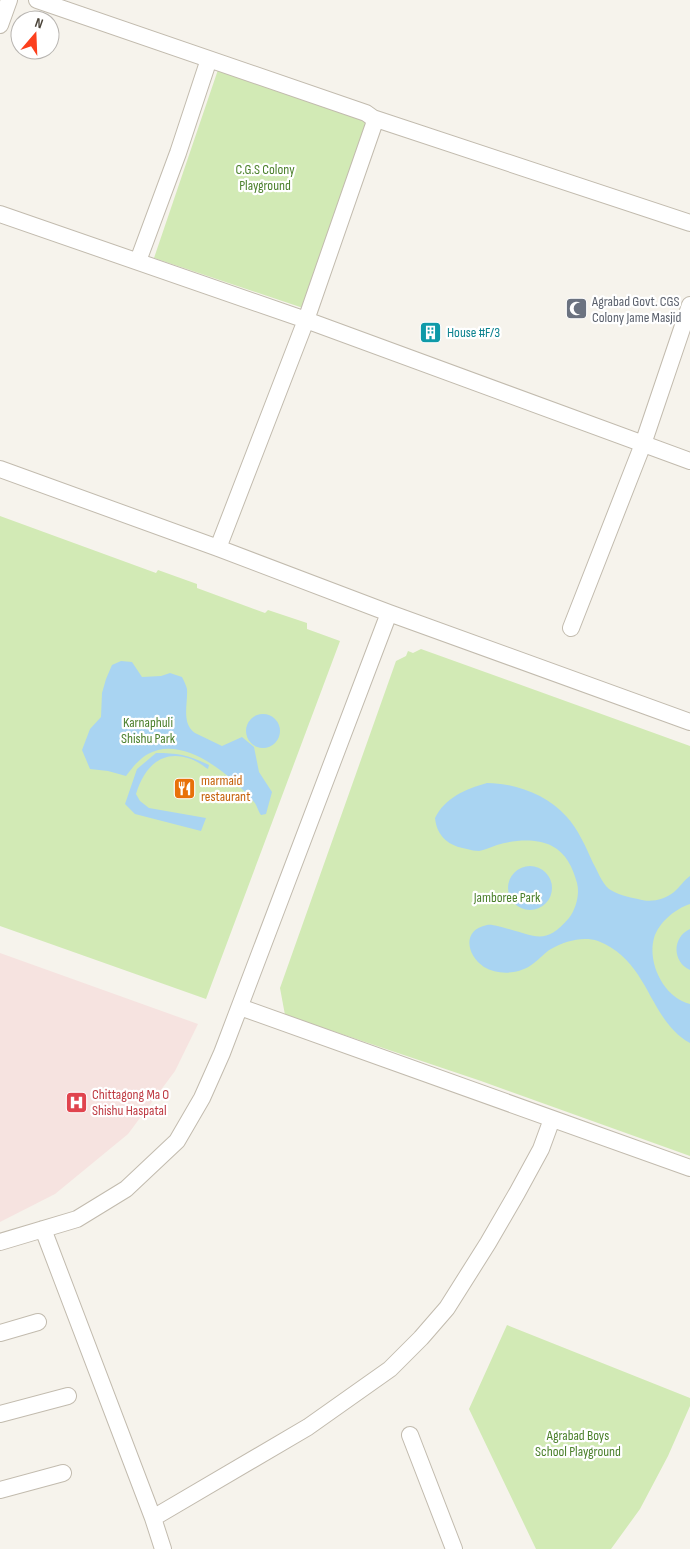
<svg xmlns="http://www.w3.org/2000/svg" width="690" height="1549" viewBox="0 0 690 1549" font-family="'Sofia Sans Condensed',sans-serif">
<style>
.medical{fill:#f6e3e0}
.green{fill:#d2eab5}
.water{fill:#a9d4f2}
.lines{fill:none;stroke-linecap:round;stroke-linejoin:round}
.street-casing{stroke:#c2bbae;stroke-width:18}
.street{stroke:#fff;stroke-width:16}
.labels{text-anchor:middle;stroke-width:4.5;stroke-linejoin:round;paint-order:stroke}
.park-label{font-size:14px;fill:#4a7f2a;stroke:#fff}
.worship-label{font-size:14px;fill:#5b616d;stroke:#fff;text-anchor:start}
.culture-label{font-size:14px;fill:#0d838f;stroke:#fff;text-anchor:start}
.food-label{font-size:14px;fill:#c56008;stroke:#fff;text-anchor:start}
.health-label{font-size:14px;fill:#be3a42;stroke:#fff;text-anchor:start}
</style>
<rect width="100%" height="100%" fill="#f6f3ec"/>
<path class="medical" d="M0 953 198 1024 175 1071 128 1134 55 1194 0 1222Z"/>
<path class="green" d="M222 58 371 109 303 308 154 258Z
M0 516 156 573 158 570 197 584V588L265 613 268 610 307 623V629L340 641 206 999 0 926Z
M421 649 690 746V1156L481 1081 285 1015 280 988 396 661 406 656 408 651 413 653Z
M507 1325 690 1398V1406L668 1456 640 1509 611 1549H536L469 1409Z"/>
<path class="water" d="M121 661 132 662 142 677 161 676 170 673 182 677C184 681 186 685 187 689 188 704 181 723 195 733L222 746 242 737 254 747 259 772 272 792 266 814 261 815C258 811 257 805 254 802 232 776 184 734 148 754 139 759 132 768 126 776L108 771 90 769 82 750 90 729 101 717 102 693 106 679 112 665Z
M246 731a17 17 0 1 1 34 0a17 17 0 1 1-34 0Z
M156 753C177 753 189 755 209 765L208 769C203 766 197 761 191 759 161 748 144 768 136 794L140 801 149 808 206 818 201 831 135 814 125 804 137 769Z
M487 783C515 783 547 795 566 816 578 829 586 847 593 863 598 871 601 882 609 889 618 895 628 897 638 899 650 903 664 900 674 892 680 887 684 880 690 876V904C675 909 659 922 654 938 647 963 664 998 690 1004V1043C648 1020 650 961 598 941 583 936 565 941 551 949 545 952 540 959 534 963 521 974 499 976 484 967 467 956 461 930 487 925 492 924 500 927 505 928 536 936 545 946 569 918 576 909 580 894 577 883 573 868 566 853 552 846 536 838 514 840 497 845 491 847 484 850 479 851 475 851 471 850 467 849 449 846 437 837 435 818 445 798 465 789 487 783Z
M508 888a22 22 0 1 1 44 0a22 22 0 1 1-44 0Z
M690 929V970C672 962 672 937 690 929Z"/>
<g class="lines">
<defs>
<path id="street" d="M37 0 366 113 373 118 690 223
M0 25 9 0
M373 118 374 124 306 320 690 461
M0 214 306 320 218 548
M138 261 178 153 209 59
M0 469 218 548 389 613 690 722
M571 628 643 444 690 305
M240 1007 690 1168
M43 1229 153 1518 163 1549
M0 1242 77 1219 126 1189 177 1141 202 1098 222 1053 389 613
M0 1333 38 1322
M0 1414 68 1396
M410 1435 454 1549
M0 1490 63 1473
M153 1518 308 1427 390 1369 421 1338 447 1308 488 1243 517 1193 541 1149 552 1119"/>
</defs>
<use href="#street" class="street-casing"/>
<use href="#street" class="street"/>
</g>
<defs>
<symbol id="mosque-square" viewBox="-11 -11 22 22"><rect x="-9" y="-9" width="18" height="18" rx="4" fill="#6b7280" stroke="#fff"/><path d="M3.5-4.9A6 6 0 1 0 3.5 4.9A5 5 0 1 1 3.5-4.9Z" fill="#fff"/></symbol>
<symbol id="building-square" viewBox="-11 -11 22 22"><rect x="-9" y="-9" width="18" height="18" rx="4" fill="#0f9aa8" stroke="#fff"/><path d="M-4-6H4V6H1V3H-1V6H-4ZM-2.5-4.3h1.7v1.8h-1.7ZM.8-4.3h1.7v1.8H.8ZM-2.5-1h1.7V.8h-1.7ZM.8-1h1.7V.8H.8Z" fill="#fff"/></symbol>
<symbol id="restaurant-square" viewBox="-11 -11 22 22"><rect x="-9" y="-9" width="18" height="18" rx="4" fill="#e8710a" stroke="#fff"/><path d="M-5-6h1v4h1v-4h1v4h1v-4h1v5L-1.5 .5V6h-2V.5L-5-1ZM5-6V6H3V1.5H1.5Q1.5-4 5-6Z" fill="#fff"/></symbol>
<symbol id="hospital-square" viewBox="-11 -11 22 22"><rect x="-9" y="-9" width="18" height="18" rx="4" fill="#e0444e" stroke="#fff"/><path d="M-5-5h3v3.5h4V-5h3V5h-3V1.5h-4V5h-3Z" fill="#fff"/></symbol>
</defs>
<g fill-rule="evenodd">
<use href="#mosque-square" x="564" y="296" width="25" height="25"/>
<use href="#building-square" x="418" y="320" width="25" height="25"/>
<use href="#restaurant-square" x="172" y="776" width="25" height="25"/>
<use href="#hospital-square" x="64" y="1090" width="25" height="25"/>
</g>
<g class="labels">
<g class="park-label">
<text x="265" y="174">C.G.S Colony<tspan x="265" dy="16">Playground</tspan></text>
<text x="148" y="727">Karnaphuli<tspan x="148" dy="16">Shishu Park</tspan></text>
<text x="507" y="902">Jamboree Park</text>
<text x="578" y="1440">Agrabad Boys<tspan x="578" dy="16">School Playground</tspan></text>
</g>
<g class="worship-label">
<text x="592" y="306">Agrabad Govt. CGS<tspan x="592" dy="16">Colony Jame Masjid</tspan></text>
</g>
<g class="culture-label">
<text x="447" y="337">House #F/3</text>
</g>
<g class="food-label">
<text x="201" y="785">marmaid<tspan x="201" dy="16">restaurant</tspan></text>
</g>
<g class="health-label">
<text x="92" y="1099">Chittagong Ma O<tspan x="92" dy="16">Shishu Haspatal</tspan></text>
</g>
</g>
<g transform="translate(35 35) rotate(19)"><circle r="24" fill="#ffffff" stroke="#b7b4b0"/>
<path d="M0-4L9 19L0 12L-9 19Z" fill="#fc3f1d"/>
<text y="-8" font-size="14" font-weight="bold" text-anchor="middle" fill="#4b4439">N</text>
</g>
</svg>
